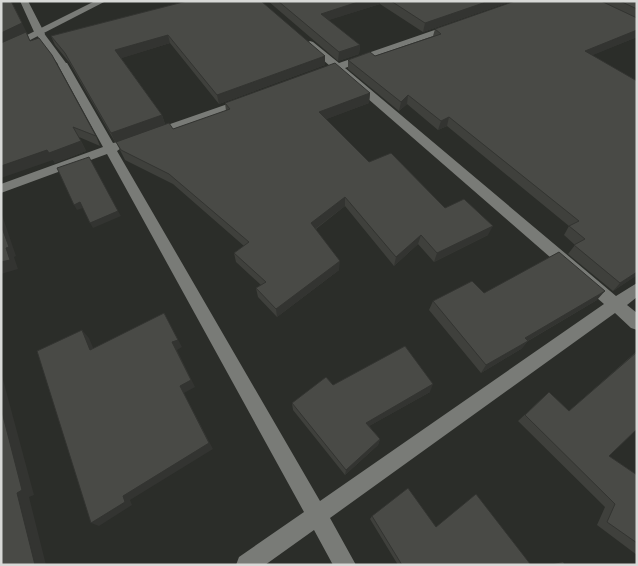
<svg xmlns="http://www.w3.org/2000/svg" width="638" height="566" viewBox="0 0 638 566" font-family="'Golos Text',sans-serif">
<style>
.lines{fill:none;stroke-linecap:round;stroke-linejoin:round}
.service{fill:#797b77;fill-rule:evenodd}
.minor{fill:#797b77;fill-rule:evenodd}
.tertiary{fill:#797b77;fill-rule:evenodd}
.wall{fill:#3f403c}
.shaded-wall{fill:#333431}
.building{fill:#494a46;stroke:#333431}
</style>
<rect width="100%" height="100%" fill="#2b2d29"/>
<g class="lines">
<path class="service" d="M40 31 43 32 66 63V67H60L36 34Z"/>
<path class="minor" d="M20 1H28L45 34 43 36H37L35 34Z
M452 24 455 25V29L345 68 616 296 637 283V297L627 305 637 313V330L631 328 615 313 330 518 356 565H333L314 530 265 565H236L239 557 304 512 107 154 1 193V184L103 147 58 65 59 63H67L113 143 118 142 124 146 117 151 320 501 604 304 336 71 321 76 317 75 316 73 330 66 305 44 310 41 313 42 339 63Z
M245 98 250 101 249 103 158 137H150L148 134 150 131Z"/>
<path class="tertiary" d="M95 1H106L1 55V48Z"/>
</g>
<path class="wall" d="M1 1 27 33 30 41 96 136 100 146 79 137 86 151 55 163 53 160Z
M187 1 325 56V65L219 104 170 43 121 58 162 115 165 124 115 142 69 62 55 45 51 36Z
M268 1H512L423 32 380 4 328 20 360 45 359 54 338 61Z
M515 1H637V37L592 55 637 275 613 291 568 254 575 245 564 235 569 226 447 126 438 130 407 104 399 111 348 69V60L375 56 433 36 435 29Z
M370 93 369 103 326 119 369 162 488 235 434 262 418 244 394 266 345 206 316 229 339 270 277 317 258 297 256 288 261 285 236 262 234 253 244 246 173 184 125 160 116 142 173 129 226 111 225 103Z
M484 293 597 300 528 341 521 349 481 373 429 310 433 301Z
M637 351V429L609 456 637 475V555L597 525 605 507 518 421 549 392 569 411Z
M333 385 430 392 369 426 380 439 378 445 345 475 293 410 292 403Z
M372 516 435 527 531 565H398L370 519Z
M563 562 565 565H553L554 564Z"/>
<path class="shaded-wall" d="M11 1 27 33 1 46V33Z
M361 1H380V4L320 23 321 14Z
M489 1H512L423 32 425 23Z
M637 30V37L581 60 585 51Z
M168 35 170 43 119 59 115 50Z
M360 45 359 54 338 61 339 52Z
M325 56V65L219 104 217 95Z
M370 93 369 103 319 122V112Z
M408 95 407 104 399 111 401 102Z
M162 115 165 124 115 142 111 133Z
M449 117 447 126 438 130 441 121Z
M81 141 86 151 55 163 53 160 1 178V166L47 150Z
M345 197V206L311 232V223Z
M80 202 83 208 77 210 74 205Z
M118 211 121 216 93 228 90 223Z
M1 212 16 256 14 257 18 269 1 274Z
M493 226 488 235 434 262 437 253Z
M421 235 418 244 394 266 396 257Z
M340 261 339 270 277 317 276 309Z
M637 272V275L613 291 620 283Z
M605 291 597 300 519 346 525 338Z
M164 313 182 347 177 350 195 387 184 393 213 449 130 500 132 505 99 526 91 523 123 496 180 386 172 342Z
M82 330 89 338 97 357 90 350Z
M528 341 521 349 481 373 486 365Z
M1 372 34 495 29 497 46 565H35L17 493 1 408Z
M433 384 430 392 364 429 366 423Z
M380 439 378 445 345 475 346 470Z"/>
<path class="building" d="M1 1H11L22 23 1 33Z
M187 1H261L325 56 217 95 168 35 115 50 162 115 111 133 65 53 51 36Z
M278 1H361L321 14 360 45 339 52Z
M391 1H489L425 23Z
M515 1H601L637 18V30L585 51 637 81V272L620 283 574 245 585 239 569 226 579 221 449 117 441 121 408 95 401 102 348 60 370 52 375 56 441 34 435 29Z
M620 1H637V9Z
M26 32 30 41 39 38 52 55 96 136 73 127 81 141 49 153 47 150 1 166V43Z
M335 63 370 93 319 112 369 162 391 153 445 208 464 199 493 226 437 253 421 235 396 257 345 197 311 223 340 261 276 309 256 288 266 282 234 253 249 242 169 174 121 150 116 142 169 123 173 129 230 109 225 103Z
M89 157 118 211 90 223 80 202 74 205 57 168Z
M1 225 9 247 6 248 10 260 1 262Z
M559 252 605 291 525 338 528 341 486 365 433 301 472 281 484 293Z
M164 313 178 340 172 342 191 380 180 386 209 443 123 496 125 502 91 523 37 351 82 330 90 350Z
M405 346 433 384 366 423 380 439 346 470 292 403 326 377 333 385Z
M637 352V429L609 456 637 475V543L607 522 615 504 525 415 549 392 569 411Z
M1 408 22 490 17 493 35 565H1Z
M408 488 436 527 476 494 531 565H402L372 516Z"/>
<rect width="638" height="566" fill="none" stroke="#d8d9d7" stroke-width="5"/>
</svg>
